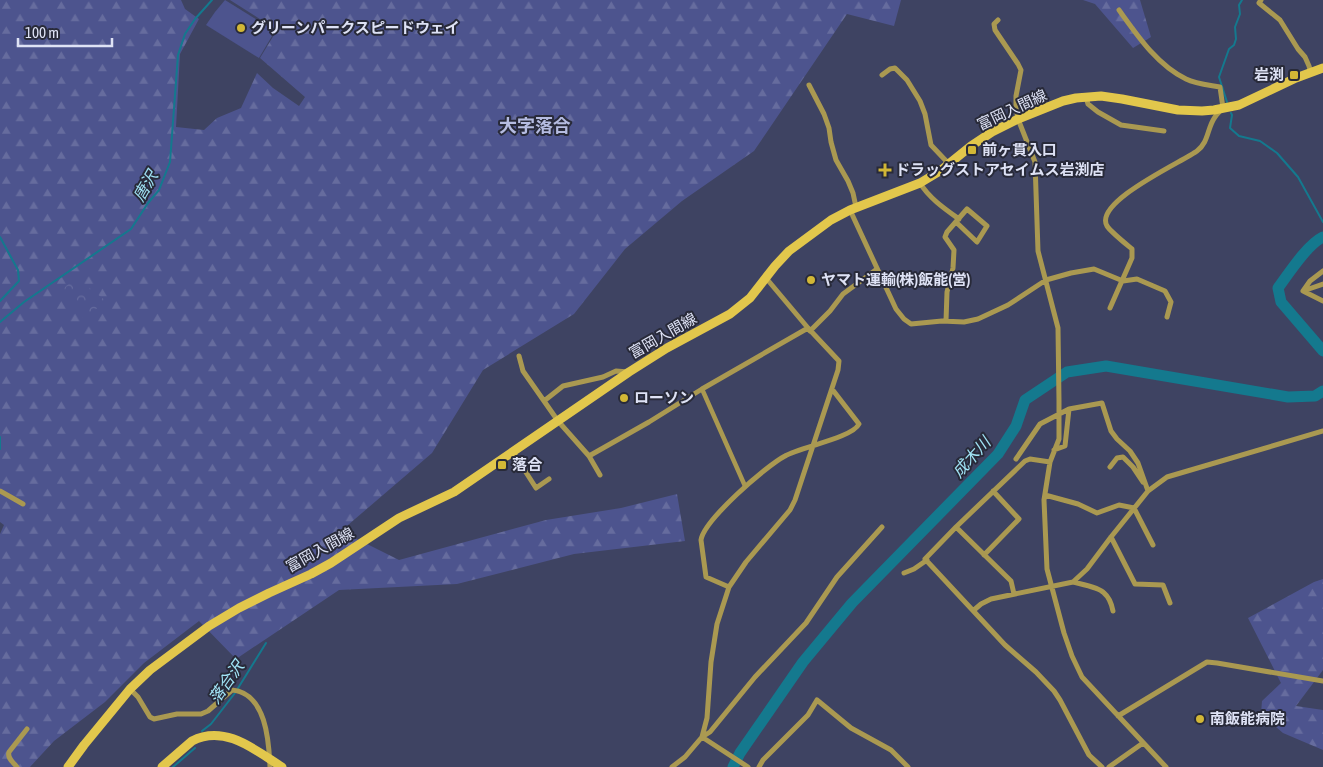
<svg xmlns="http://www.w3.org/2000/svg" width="1323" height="767" viewBox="0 0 1323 767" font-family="'Asap Condensed','Noto Sans JP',sans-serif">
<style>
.forest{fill:url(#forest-firs)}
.park{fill:url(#park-crowns)}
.pitch{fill:#4d548e}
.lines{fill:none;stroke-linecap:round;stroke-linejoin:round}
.stream{stroke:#14798e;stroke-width:2}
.river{stroke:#14798e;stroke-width:11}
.pedestrian{stroke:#aa9951;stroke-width:4.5}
.minor{stroke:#aa9951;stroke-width:5}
.secondary{stroke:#e2c74c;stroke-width:9}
.poi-dot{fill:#d2b736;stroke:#282a39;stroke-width:2}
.labels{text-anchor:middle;stroke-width:4;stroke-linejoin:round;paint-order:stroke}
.poi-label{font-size:15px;font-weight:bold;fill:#dee2f5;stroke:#282a39;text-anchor:start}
.street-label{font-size:15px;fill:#dee2f5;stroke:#282a39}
.water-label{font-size:16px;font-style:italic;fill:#a1e4f6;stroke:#282a39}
.quarter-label{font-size:18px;font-weight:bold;fill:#b5bce1;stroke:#282a39}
</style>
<defs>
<pattern id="forest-firs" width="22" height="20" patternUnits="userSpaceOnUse" patternTransform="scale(1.25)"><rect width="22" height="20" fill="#4d548e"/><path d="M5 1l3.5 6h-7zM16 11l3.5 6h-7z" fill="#666c9e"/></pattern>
<pattern id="park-crowns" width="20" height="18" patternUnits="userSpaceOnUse" patternTransform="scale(1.25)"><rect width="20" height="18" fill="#4d548e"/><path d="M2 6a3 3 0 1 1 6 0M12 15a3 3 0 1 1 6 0" fill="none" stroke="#666c9e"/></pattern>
</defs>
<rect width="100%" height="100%" fill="#3e4362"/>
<path class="forest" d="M0 0H181L185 9 199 19 180 54 176 127 204 130 217 118 241 108 257 73 273 88 299 106 305 97 260 58 277 30 230 0H901L894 26 847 14 754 151 682 201 625 249 574 314 483 370 432 453 341 531 399 560 546 520 621 508 677 494 685 541 574 554 457 584 339 590 236 659 199 621 144 663 105 702 54 741 30 767H0V534L4 525 0 522Z
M1083 0H1140L1151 37 1133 48 1095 4Z
M1323 579V670L1296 706 1323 710V750L1283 733 1261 714 1262 701 1281 683 1248 618 1314 582Z"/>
<path class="park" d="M77 278 106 301 85 318H82L76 308 66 301 62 292 66 286Z"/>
<path class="pitch" d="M225 0 275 31 259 58 206 25 215 12Z"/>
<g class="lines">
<path class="stream" d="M1227 102 1219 77 1229 49 1234 45 1236 39 1235 27 1240 14 1239 5 1242 0
M1231 113 1232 115 1230 128 1239 136 1260 141 1277 153 1298 177 1323 222
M0 237 18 270 19 281 0 301
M0 322 24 302 131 229 148 203 159 190 170 162 178 55 185 34 195 19 212 0
M0 437V449
M202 731 211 724 235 693 266 643
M173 767 195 748"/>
<path class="river" d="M1323 237C1307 245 1289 273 1278 288L1281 302 1323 351
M733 767 740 753 803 662 852 603 998 454 1016 426 1025 400 1067 372 1106 366 1288 397 1315 396 1323 391"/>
<path class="pedestrian" d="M702 389 745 486"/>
<path class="minor" d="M1261 0 1259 3 1280 20 1298 49 1305 57 1309 66 1311 73
M998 20 994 24 995 30 1018 64 1021 70 1016 96V108L1018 119 1035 162 1038 251 1058 328 1059 401V439L1050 462 1044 500 1047 569 1064 633 1072 656 1082 677 1166 767
M882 75 890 69 895 68 907 80 920 101 925 114 931 145 949 164
M809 85 824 114 829 128 831 142 836 160 848 181 853 193 856 207
M1086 97 1088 104 1098 112 1121 125 1164 131
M920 183C929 198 945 209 959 219
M850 210 896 309 904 319 911 324 942 321 964 322 978 319 1008 305 1046 280 1071 273 1094 269 1123 281 1137 279 1165 291 1171 302 1167 317
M1303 291 1310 281 1323 271
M1303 291 1323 301
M1303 291 1323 284
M1110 308 1132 258V249C1126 244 1111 232 1107 226 1093 202 1182 162 1197 151 1209 142 1207 128 1215 117 1217 114 1220 111 1223 108L1220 87C1209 85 1196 84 1186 79 1157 65 1137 35 1119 10
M946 321 947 292 953 268 954 250 945 237 947 232 967 209 987 226 977 242 956 222
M810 331 830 311 843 294 877 269
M519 356 523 371 558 421 589 456 600 475
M544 401 563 386 603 377 616 371 628 372
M1054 450 1065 446 1069 409 1102 403 1111 431 1117 439 1130 451 1138 463 1148 491
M513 452 536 488 549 479
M589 456 649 422 702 389 808 328
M1016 459 1040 424 1069 409
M1050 462 1030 459 1025 461 956 527 925 559 1005 645 1036 672 1054 691 1060 700 1089 755 1102 767
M1110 467 1117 458 1123 457 1133 467 1143 482
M0 491 23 504
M1045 495 1078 504 1097 513 1119 505 1134 508 1153 545
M956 527 1011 581 1014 594
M1111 537 1135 584 1163 585 1170 603
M984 555 1019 519 993 491
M904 573 914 569 927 560
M1073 582C1080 584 1099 587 1104 593 1109 597 1112 606 1113 611
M729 587 706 577 701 540C704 520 766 466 785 456 800 447 852 438 859 424L832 389
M974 610 981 604 991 599 1073 582 1087 569 1111 537 1148 491 1167 477 1323 431
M130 689 138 697 150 717 154 719 177 714H201L208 711 232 690C266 693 269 741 270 767
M1118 716 1207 662 1217 663 1323 681
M702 737 710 732 755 677 806 623 837 577 882 527
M702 737 748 767
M17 767C13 762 7 758 9 752L27 729
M672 767 685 757 702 737 707 718 711 662 717 624 729 587 746 562 790 510 795 500 838 370 839 361 808 328 766 278
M759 767 763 760 808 715 817 700 851 728 891 750 908 767
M1109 767 1143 743"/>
<path class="secondary" d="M68 767 84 745 130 689 150 670 209 626 239 608 269 593 311 574 331 563 399 518 454 492 629 372 667 348 730 314 750 298 775 266 789 251 831 220 850 210 920 183 940 171 971 146 992 132 1018 119 1063 101 1076 98 1101 96 1122 99 1178 110 1202 111 1214 110 1239 105 1296 78 1323 68
M162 767 192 741C225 724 255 750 282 767"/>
</g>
<g class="poi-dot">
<circle cx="241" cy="28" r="5"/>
<rect x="1289" y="70" width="10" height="10" rx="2.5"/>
<rect x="967" y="145" width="10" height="10" rx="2.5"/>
<path d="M882.5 162.5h5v5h5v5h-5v5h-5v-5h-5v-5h5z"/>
<circle cx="811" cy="280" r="5"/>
<circle cx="624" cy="398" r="5"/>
<rect x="497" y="460" width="10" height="10" rx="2.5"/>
<circle cx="1200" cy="719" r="5"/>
</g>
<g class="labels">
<g class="poi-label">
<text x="251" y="33">グリーンパークスピードウェイ</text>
<text x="1284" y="80" text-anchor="end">岩渕</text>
<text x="982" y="155">前ヶ貫入口</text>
<text x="895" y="175">ドラッグストアセイムス岩渕店</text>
<text x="821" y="285">ヤマト運輸(株)飯能(営)</text>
<text x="634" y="403">ローソン</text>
<text x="512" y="470">落合</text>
<text x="1210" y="724">南飯能病院</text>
</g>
<g class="street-label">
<text transform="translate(1012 110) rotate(-25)" y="5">富岡入間線</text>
<text transform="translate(663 336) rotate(-30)" y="5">富岡入間線</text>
<text transform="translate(320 550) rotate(-29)" y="5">富岡入間線</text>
</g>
<g class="water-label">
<text transform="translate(145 186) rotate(-60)" y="6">唐沢</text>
<text transform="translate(971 457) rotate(-48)" y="6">成木川</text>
<text transform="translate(226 682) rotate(-55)" y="6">落合沢</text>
</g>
<g class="quarter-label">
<text x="535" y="132">大字落合</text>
</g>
</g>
<path d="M18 38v8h94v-8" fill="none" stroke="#dee2f5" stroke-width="2.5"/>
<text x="25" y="38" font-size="15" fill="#dee2f5" stroke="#282a39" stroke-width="4" paint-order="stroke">100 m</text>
</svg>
